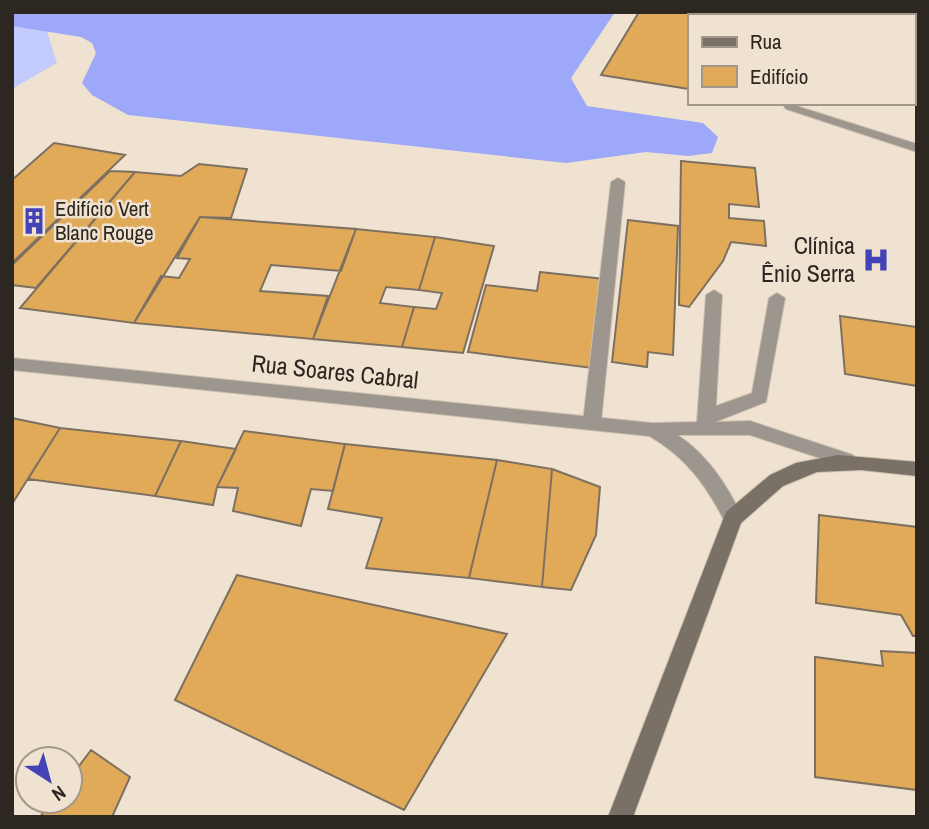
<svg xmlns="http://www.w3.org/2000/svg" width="929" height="829" viewBox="0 0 929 829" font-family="'Archivo Narrow',sans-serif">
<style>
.green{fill:#c3cbfd}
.forest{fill:#9da8f9}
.building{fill:#e0aa59;stroke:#7d7060;stroke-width:2}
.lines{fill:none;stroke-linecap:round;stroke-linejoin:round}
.service-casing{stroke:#cdc0b0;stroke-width:2}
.minor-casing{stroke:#cdc0b0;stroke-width:2}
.secondary-casing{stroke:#cdc0b0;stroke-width:2}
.service{fill:#9c968f;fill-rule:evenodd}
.minor{fill:#9c968f;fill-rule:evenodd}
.secondary{fill:#7a7166;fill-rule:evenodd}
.labels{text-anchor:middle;stroke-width:5;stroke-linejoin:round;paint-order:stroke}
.far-poi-label{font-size:21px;fill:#2c2720;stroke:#f0e2d0;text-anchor:start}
.poi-label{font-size:24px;fill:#2c2720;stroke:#f0e2d0;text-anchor:end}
.street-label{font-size:24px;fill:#2c2720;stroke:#f0e2d0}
</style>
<rect width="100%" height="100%" fill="#f0e2d0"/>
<path class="green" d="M12 12H41L57 63 12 89Z"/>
<path class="forest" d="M12 12H615L571 78 587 106 703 123 718 137 712 153 688 156 646 152 566 163 128 115 92 95 82 83 96 53 92 43 81 37 12 26Z"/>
<path class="building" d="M639 12H696L720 16H689V89L601 75Z
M869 12H917V24H913V16H874Z
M913 57H917V102L913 101Z
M54 143 125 155 12 263V180Z
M681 161 755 168 759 207 729 204V218L764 221 766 246 731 242 723 261 689 307 679 305Z
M199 164 247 169 231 218 200 217 134 323 20 308 135 172 181 176Z
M110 171 135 172 36 288 12 285V265Z
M200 217 356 229 341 271 271 265 260 291 328 296 313 339 134 323 161 276 179 278 190 259 177 258Z
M628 220 678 226 673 355 648 352 647 367 612 362Z
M356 229 435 237 419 290 386 287 380 303 414 307 402 347 313 339Z
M435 237 494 246 463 353 402 347 414 307 436 309 442 293 419 290Z
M540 272 604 279 592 368 468 352 486 285 537 291Z
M840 316 917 327V386L845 374Z
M12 418 60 428 12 504Z
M60 428 181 441 155 496 28 479Z
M244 431 345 444 333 491 311 489 301 526 233 511 238 488 217 487Z
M181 441 236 449 217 487 213 505 155 496Z
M345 444 497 460 469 578 366 568 382 518 328 509Z
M497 460 552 469 542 587 469 578Z
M552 469 600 487 596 535 571 590 542 587Z
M819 515 917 527V636H913L901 615 816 603Z
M237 575 507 634 404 810 175 700Z
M881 651 917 653V790L815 777V657L883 666Z
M91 750 130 777 112 817H40L52 801H70V778Z"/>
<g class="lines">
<defs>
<path id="service" d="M618 178 625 182 601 422 598 427H586L583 422 611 182Z
M714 290 722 295 716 406 752 393 769 298 777 293 785 298 766 402 715 422 750 421 853 455 856 460 853 465 847 467 750 435H646L643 430 646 425 652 423 697 422 706 295Z"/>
<path id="minor" d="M787 103 917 144V152L786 109 784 106Z
M12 358 652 423C696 437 724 478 743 518L740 524 733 526 726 524C707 486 686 457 649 436L12 370Z"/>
<path id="secondary" d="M838 455 917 462V476L861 470 817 472 783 486 741 523 633 817H608L726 512 770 475 796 463Z"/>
</defs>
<use href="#service" class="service-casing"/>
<use href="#minor" class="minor-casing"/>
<use href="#secondary" class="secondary-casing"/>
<use href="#service" class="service"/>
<use href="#minor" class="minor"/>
<use href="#secondary" class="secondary"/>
</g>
<defs>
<symbol id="building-bare" viewBox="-9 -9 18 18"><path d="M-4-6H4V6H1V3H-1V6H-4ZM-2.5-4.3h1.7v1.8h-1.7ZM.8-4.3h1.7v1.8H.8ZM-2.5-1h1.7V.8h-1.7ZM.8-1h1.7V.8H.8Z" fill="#4442b7" stroke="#f0e2d0" stroke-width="2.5" paint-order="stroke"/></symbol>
<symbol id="hospital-bare" viewBox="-9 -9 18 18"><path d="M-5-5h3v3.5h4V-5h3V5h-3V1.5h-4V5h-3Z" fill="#4442b7" stroke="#f0e2d0" stroke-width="2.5" paint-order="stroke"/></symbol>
</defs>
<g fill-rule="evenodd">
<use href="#building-bare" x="15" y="202" width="38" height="38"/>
<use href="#hospital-bare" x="857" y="241" width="38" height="38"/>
</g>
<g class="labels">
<g class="far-poi-label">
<text x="55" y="216">Edifício Vert<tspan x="55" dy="24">Blanc Rouge</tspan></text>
</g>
<g class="poi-label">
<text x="855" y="254">Clínica<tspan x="855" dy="28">Ênio Serra</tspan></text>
</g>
<g class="street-label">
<text transform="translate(335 372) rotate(6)" y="8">Rua Soares Cabral</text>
</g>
</g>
<rect width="929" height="829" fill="none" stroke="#2c2720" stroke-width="28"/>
<rect x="688" y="14" width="228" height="91" fill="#f0e2d0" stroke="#a2978a" stroke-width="2"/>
<rect x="702" y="37" width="35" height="10" fill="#7a7166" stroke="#a2978a" stroke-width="2"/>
<text x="750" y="49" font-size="21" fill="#2c2720">Rua</text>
<rect x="702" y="66" width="35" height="21" fill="#e0aa59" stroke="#a2978a" stroke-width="2"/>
<text x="750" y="84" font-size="21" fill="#2c2720">Edifício</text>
<g transform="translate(49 780) rotate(144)"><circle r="33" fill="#f0e2d0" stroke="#a2978a" stroke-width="2"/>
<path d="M0-5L12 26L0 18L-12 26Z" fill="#4442b7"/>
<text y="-10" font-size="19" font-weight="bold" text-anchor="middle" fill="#2c2720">N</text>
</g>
</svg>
